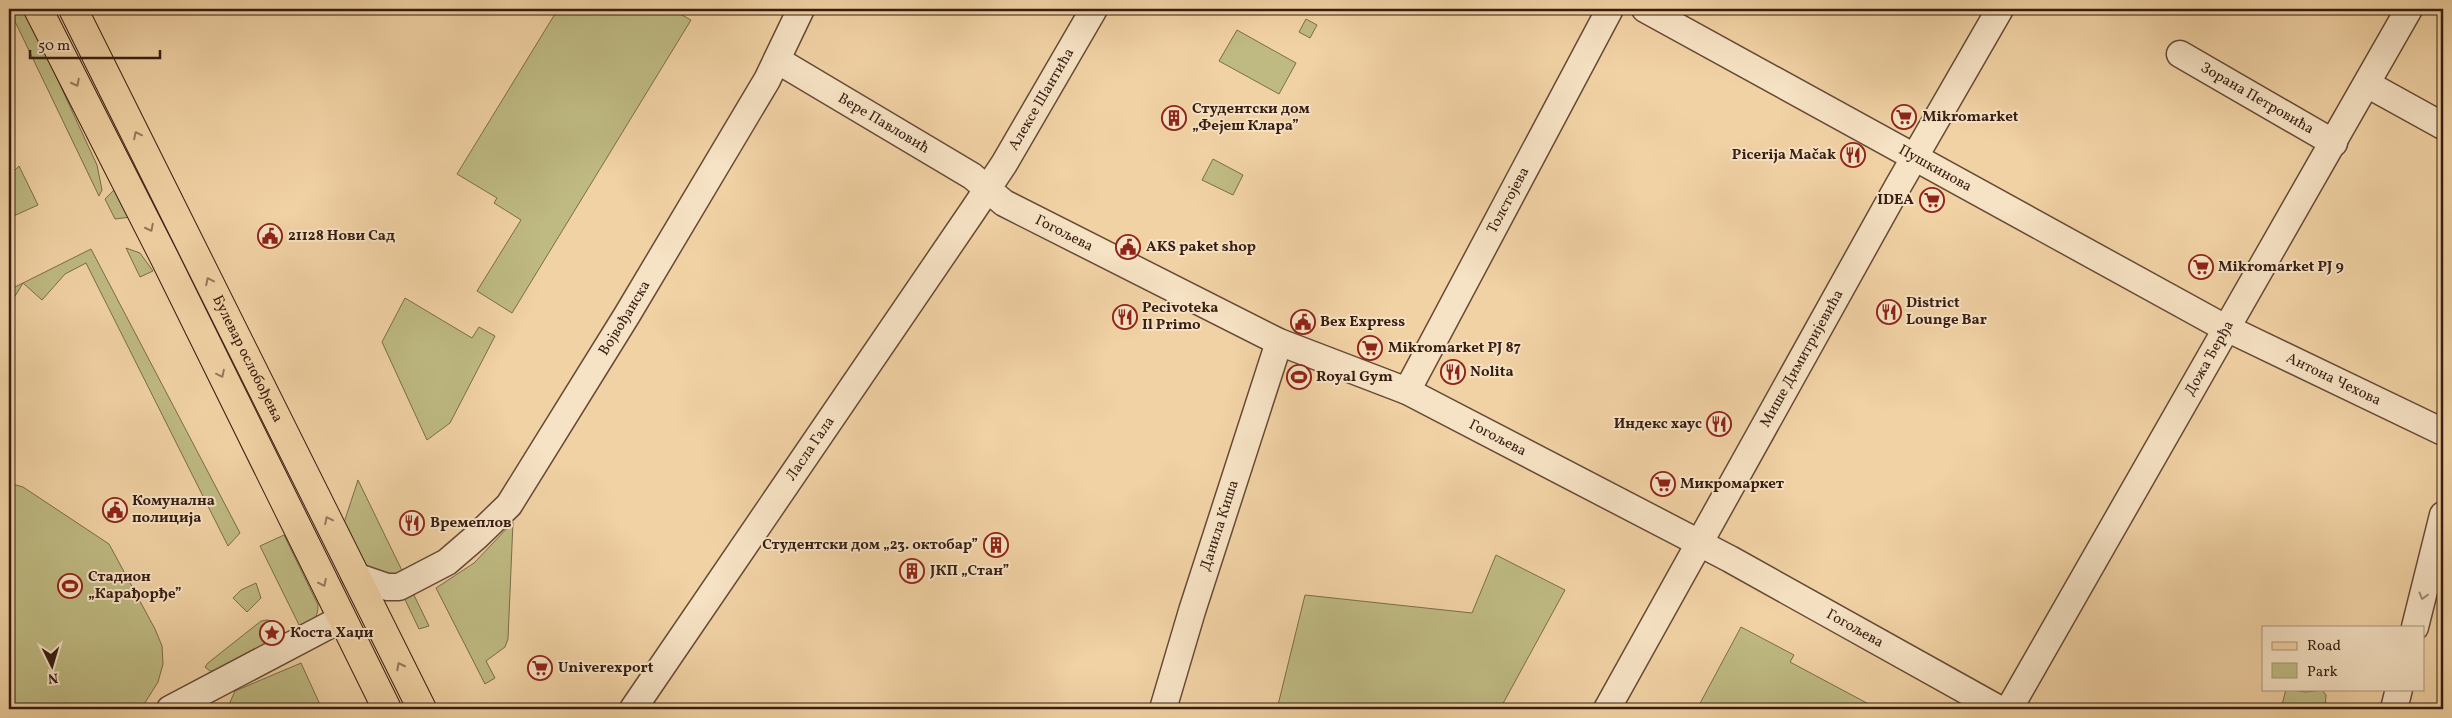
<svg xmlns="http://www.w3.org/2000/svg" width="2452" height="718" font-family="Vollkorn,serif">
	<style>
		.green { fill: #bfba82; stroke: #7b6c4a }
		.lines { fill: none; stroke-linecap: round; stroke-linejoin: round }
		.minor-casing { stroke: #664a36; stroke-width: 29 }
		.major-casing { stroke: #371d12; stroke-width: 30 }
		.minor { stroke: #f6e2c4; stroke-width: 26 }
		.major { stroke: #f1d2a4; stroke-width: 28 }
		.oneway { stroke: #94785b }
		.oneway2 { stroke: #a08974 }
		.labels { text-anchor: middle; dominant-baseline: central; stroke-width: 4; stroke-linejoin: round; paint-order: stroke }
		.street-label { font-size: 15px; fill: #371d12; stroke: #f6e2c4 }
		.poi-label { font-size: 15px; font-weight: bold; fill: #371d12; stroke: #f6e2c4; text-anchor: start }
	</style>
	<rect width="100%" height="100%" fill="#f1d2a4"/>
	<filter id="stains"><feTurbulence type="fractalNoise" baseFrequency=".004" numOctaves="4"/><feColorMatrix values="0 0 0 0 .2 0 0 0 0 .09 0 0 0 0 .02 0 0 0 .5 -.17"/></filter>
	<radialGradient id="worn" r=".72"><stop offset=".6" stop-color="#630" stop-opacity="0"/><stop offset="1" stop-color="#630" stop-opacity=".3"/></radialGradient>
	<path class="green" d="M9 9H25L97 165 102 190 99 196Z
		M558 9H671L691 20 512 313 477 291 521 220 494 203 497 198 457 174Z
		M1306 19 1317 25 1310 38 1299 32Z
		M1237 30 1296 63 1279 94 1219 61Z
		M1213 159 1243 175 1233 195 1202 180Z
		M19 166 38 205 9 218V176Z
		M115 189 131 217 115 219 105 199Z
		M126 248 140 253 153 271 140 277Z
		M91 249 240 533 228 546 86 263 65 274 42 300 23 283 9 306V290Z
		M405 298 472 338 479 327 495 336 450 423 427 440 382 342Z
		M358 480 429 626 419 629 399 587H387L338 541Z
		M9 483 23 487 109 544 155 629 162 646 163 664 158 682 141 709H9Z
		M513 522 508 639 505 647 486 661 495 678 485 684 436 588 474 563Z
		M284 535 318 605C318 617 313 625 302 631L260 546Z
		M1496 555 1565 590 1500 709H1277L1305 595 1472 613Z
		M256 583 261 598 247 612 233 598 241 590Z
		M267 620 273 621 282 639 217 671H210L205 667 208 663 261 621Z
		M1741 627 1794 655 1790 662 1878 709H1697Z
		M301 663 322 709H227L235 691Z
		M2286 689 2306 692 2322 690 2326 695 2325 709H2281Z"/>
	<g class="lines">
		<defs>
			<g id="minor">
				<path id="s1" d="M1645 9 2216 323 2443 432"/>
				<path id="s2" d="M2180 54 2334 143"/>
				<path id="s3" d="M777 60 972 176 1004 203 1279 342 1407 391 1730 559 1999 709"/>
				<path d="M2367 84 2443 126"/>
				<path id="s4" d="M1407 391 1610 9"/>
				<path id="s5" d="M355 576 387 587H399L447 562 476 537 509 505 627 315 767 80 801 9"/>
				<path d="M2415 627 2443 515"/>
				<path d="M170 709 341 619"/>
				<path id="s6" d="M633 709 974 209 1004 164 1094 9"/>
				<path id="s7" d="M1163 709 1192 611 1279 342"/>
				<path id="s8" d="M1607 709 1898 186 2000 9"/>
				<path id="s9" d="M2009 709 2409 9"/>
				<path d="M2394 709 2399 689"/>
			</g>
			<g id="major">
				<path d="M38 9 164 257 387 709"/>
				<path id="s10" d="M73 9 422 709"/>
			</g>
		</defs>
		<use href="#minor" class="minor-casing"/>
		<use href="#major" class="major-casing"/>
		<use href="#minor" class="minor"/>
		<use href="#major" class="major"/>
	</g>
	<defs><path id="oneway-chevron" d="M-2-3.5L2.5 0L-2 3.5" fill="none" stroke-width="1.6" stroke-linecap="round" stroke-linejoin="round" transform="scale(1.25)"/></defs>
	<g class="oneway">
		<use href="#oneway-chevron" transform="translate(76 83) rotate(63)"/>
		<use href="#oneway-chevron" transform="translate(137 135) rotate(-116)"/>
		<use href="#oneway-chevron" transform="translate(150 228) rotate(63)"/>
		<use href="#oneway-chevron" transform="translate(209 281) rotate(-116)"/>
		<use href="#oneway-chevron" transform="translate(221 374) rotate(64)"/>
		<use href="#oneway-chevron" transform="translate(328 520) rotate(-116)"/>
		<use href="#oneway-chevron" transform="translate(323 583) rotate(64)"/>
		<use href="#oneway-chevron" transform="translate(400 666) rotate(-117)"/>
	</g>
	<use class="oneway2" href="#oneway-chevron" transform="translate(2423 596) rotate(105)"/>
	<defs>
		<symbol id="supermarket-ring" viewBox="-11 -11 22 22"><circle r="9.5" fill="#f6e2c4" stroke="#8f2418" stroke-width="1.5"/><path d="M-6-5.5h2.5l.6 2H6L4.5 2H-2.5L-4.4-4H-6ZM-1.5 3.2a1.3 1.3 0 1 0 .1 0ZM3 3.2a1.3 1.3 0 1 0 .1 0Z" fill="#8f2418"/></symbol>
		<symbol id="building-ring" viewBox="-11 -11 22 22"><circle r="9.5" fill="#f6e2c4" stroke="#8f2418" stroke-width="1.5"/><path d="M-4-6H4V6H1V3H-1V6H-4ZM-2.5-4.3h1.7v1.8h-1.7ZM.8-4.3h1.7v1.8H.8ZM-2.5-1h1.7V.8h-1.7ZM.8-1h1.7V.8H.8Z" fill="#8f2418"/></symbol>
		<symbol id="restaurant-ring" viewBox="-11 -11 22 22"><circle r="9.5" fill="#f6e2c4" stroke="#8f2418" stroke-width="1.5"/><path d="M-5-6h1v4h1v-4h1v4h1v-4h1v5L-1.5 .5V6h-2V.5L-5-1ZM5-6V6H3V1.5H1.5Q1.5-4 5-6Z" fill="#8f2418"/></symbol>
		<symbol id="civic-ring" viewBox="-11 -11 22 22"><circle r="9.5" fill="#f6e2c4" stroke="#8f2418" stroke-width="1.5"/><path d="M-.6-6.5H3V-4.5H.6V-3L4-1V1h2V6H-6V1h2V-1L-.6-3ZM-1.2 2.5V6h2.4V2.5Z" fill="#8f2418"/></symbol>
		<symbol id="stadium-ring" viewBox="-11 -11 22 22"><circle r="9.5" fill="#f6e2c4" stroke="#8f2418" stroke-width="1.5"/><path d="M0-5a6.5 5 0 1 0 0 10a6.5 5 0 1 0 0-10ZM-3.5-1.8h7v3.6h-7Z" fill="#8f2418"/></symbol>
		<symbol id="sight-ring" viewBox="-11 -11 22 22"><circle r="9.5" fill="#f6e2c4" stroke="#8f2418" stroke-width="1.5"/><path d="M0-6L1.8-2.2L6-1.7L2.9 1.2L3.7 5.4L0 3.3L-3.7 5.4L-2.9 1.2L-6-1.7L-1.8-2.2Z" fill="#8f2418"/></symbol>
	</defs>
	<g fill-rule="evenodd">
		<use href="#supermarket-ring" x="1890" y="103" width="28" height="28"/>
		<use href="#building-ring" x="1160" y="104" width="28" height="28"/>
		<use href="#restaurant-ring" x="1839" y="141" width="28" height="28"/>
		<use href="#supermarket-ring" x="1918" y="186" width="28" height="28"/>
		<use href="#civic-ring" x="256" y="222" width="28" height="28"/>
		<use href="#civic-ring" x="1114" y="233" width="28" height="28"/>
		<use href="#supermarket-ring" x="2187" y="253" width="28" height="28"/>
		<use href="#restaurant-ring" x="1875" y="298" width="28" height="28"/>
		<use href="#restaurant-ring" x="1111" y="303" width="28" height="28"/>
		<use href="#civic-ring" x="1289" y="308" width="28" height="28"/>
		<use href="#supermarket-ring" x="1356" y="334" width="28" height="28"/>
		<use href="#restaurant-ring" x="1439" y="358" width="28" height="28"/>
		<use href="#stadium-ring" x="1285" y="363" width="28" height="28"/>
		<use href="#restaurant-ring" x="1705" y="410" width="28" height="28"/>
		<use href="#supermarket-ring" x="1649" y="470" width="28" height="28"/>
		<use href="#civic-ring" x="101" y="496" width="28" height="28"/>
		<use href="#restaurant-ring" x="398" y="509" width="28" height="28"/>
		<use href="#building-ring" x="982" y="531" width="28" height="28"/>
		<use href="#building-ring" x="898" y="557" width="28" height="28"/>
		<use href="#stadium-ring" x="56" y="572" width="28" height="28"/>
		<use href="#sight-ring" x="258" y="619" width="28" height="28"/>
		<use href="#supermarket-ring" x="526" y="654" width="28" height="28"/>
	</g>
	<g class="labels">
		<g class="street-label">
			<text stroke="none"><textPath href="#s2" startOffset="89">Зорана Петровића</textPath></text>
			<text stroke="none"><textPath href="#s6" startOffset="734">Алексе Шантића</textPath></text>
			<text stroke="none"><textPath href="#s3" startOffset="124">Вере Павловић</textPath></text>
			<text stroke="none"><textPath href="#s1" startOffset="331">Пушкинова</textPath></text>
			<text stroke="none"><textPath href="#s4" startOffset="216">Толстојева</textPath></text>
			<text stroke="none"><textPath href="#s3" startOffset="336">Гогољева</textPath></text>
			<text stroke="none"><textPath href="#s5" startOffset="404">Војвођанска</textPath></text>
			<text stroke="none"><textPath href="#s8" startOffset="401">Мише Димитријевића</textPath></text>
			<text stroke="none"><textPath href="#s9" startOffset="404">Дожа Ђерђа</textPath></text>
			<text stroke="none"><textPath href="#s10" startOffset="391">Булевар ослобођења</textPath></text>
			<text stroke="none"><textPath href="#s1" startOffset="782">Антона Чехова</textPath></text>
			<text stroke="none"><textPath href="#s3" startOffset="816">Гогољева</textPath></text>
			<text stroke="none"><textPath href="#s6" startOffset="315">Ласла Гала</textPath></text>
			<text stroke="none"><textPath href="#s7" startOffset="192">Данила Киша</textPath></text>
			<text stroke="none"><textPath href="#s3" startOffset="1221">Гогољева</textPath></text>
		</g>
		<g class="poi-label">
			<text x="1192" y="109">Студентски дом<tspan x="1192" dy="17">„Фејеш Клара”</tspan></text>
			<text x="1922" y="117">Mikromarket</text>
			<text x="1836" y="155" text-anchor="end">Picerija Mačak</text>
			<text x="1914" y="200" text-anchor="end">IDEA</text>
			<text x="288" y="236">21128 Нови Сад</text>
			<text x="1146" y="247">AKS paket shop</text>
			<text x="2218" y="267">Mikromarket PJ 9</text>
			<text x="1906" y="303">District<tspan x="1906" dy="17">Lounge Bar</tspan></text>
			<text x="1142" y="308">Pecivoteka<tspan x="1142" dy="17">Il Primo</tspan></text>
			<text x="1320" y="322">Bex Express</text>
			<text x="1388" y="348">Mikromarket PJ 87</text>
			<text x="1470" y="372">Nolita</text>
			<text x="1316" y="377">Royal Gym</text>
			<text x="1702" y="424" text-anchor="end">Индекс хаус</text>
			<text x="1680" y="484">Микромаркет</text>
			<text x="132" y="501">Комунална<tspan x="132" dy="17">полиција</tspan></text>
			<text x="430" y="523">Времеплов</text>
			<text x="978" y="545" text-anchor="end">Студентски дом „23. октобар”</text>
			<text x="930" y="571">ЈКП „Стан”</text>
			<text x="88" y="577">Стадион<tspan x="88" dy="17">„Карађорђе”</tspan></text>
			<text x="290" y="633">Коста Хаџи</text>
			<text x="558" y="668">Univerexport</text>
		</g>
	</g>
	<rect width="2452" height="718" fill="none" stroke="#f1d2a4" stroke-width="30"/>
	<rect x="10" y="10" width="2432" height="698" fill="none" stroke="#371d12" stroke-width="2.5"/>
	<rect x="15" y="15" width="2422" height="688" fill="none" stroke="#371d12"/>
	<rect x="2262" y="626" width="162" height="65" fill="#f6e2c4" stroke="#aa937d"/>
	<rect x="2272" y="642" width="25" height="8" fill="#f1d2a4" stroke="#aa937d"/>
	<text x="2307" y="650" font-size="15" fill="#371d12">Road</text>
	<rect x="2272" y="663" width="25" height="15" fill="#bfba82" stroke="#aa937d"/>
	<text x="2307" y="676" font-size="15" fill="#371d12">Park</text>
	<g transform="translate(52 666) rotate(175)" stroke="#f6e2c4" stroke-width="4" paint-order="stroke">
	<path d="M0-4L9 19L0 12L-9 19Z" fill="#371d12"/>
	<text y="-8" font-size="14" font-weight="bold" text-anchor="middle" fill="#371d12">N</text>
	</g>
	<path d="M30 50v8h130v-8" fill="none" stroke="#371d12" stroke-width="2.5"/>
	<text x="38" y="50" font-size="15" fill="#371d12" stroke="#f6e2c4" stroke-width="4" paint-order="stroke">50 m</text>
	<rect width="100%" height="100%" filter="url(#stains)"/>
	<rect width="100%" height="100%" fill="url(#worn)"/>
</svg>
